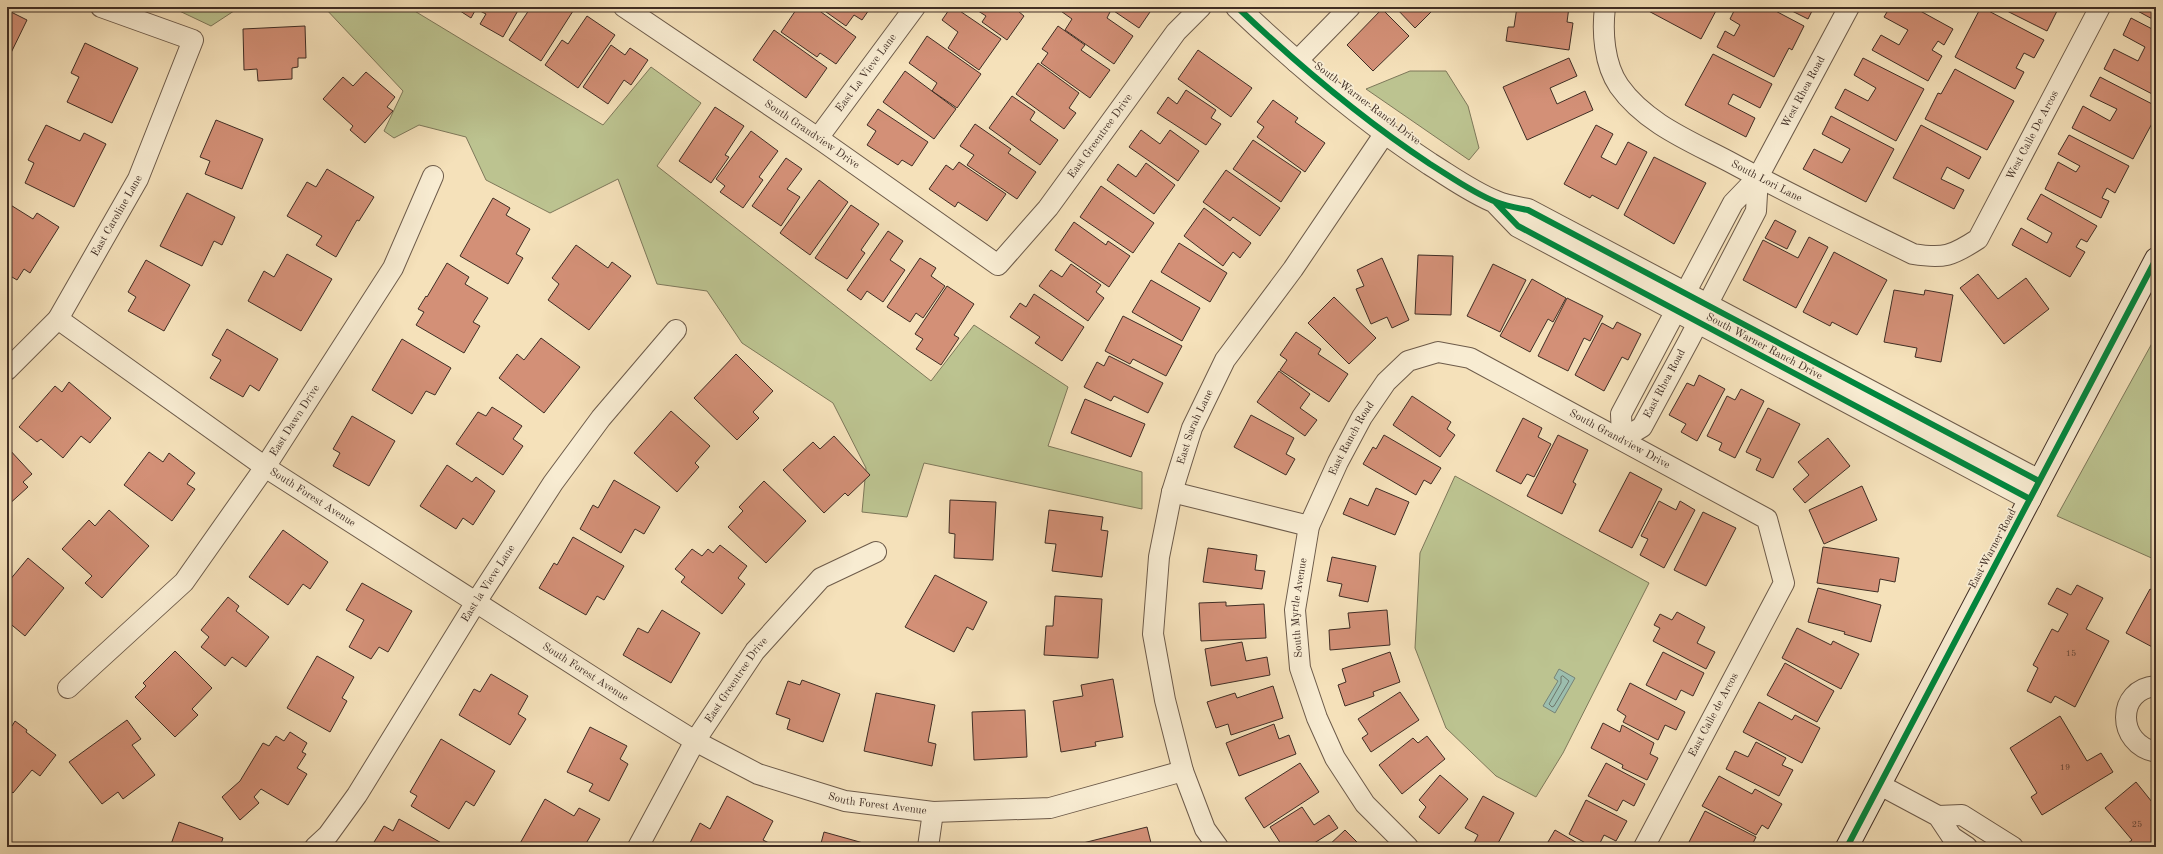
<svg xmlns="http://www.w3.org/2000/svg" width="2163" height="854" font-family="'Old Standard TT',serif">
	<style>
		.green { fill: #bcc390; stroke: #7e785a }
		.water { fill: #9cbeae; stroke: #778477 }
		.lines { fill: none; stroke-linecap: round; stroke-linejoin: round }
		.shore { stroke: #6e766a; stroke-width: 1 }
		.building { fill: #d39077; stroke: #402e25 }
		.minor-casing { stroke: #6d5b4a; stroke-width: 22 }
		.tertiary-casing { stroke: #6d5b4a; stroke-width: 24 }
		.secondary-casing { stroke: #402e25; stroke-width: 24 }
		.minor { stroke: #f8ecd2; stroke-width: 20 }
		.tertiary { stroke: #f8ecd2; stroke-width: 22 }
		.secondary { stroke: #f8ecd2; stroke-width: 22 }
		.cycleway-casing { stroke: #f8ecd2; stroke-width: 8 }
		.cycleway { stroke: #00873e; stroke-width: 6 }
		.labels { text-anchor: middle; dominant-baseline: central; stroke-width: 3.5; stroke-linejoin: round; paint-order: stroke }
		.number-label { font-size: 9px; fill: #65463a }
		.street-label { font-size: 11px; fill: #402e25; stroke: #f8ecd2 }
	</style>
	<rect width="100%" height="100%" fill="#f5e1ba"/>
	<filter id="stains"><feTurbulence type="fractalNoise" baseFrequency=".005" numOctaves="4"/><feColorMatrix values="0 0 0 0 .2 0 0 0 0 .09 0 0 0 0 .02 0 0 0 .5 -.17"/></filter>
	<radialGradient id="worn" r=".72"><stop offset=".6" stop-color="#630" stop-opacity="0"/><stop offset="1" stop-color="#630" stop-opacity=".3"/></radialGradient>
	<path class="green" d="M171 7H240L211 26Z
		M324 7H408L603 125 651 67 701 103 657 166 931 381 974 325 1068 387 1048 446 1142 472V509L924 463 907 517 862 512 866 468 833 403 742 343 707 291 657 284 618 179 550 213 486 180 466 137 419 125 394 138 384 131 403 91Z
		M1410 71H1446L1468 106 1479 148 1469 160 1366 89Z
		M2156 336V560L2057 516Z
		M1455 476 1649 583 1563 753 1536 797 1496 776 1446 728 1415 648 1420 553Z"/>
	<path class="water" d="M1559 669 1575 678 1555 713 1543 706 1558 681 1554 678Z"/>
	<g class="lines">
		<path class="shore" d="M1563 676 1569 681 1554 706 1552 707 1549 704 1561 683V677Z"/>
	</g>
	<path class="building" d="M454 7H477L471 18Z
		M483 7H520L503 37 480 24 486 14 480 11Z
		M531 7H567L573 11 541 61 509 40Z
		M798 7H814L856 37 836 64 820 53 817 57 781 32Z
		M819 7H871L862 20 854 15 846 26Z
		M951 7H954L1001 39 979 70 948 48 958 32 942 20Z
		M972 7H1021L1018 11 1024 16 1007 40 982 22 986 16Z
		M1060 7H1103L1110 12 1107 18 1133 36 1114 64 1065 30 1072 19 1058 9Z
		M1108 7H1142L1150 12 1139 28Z
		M1395 7H1436L1415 28Z
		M1517 7H1569L1567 22 1573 23 1569 50 1506 41 1508 27H1514Z
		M1641 7H1718L1701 39Z
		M1736 7H1768L1804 26 1792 50 1789 48 1774 77 1717 47 1725 31 1734 36 1740 25 1730 19Z
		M1784 7H1814L1808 19Z
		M1890 7H1913L1953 29 1944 45 1938 41 1932 50 1942 56 1928 81 1872 50 1881 35 1899 45 1908 30 1884 17Z
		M1981 7 2044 40 2034 58 2024 53 2016 68 2024 72 2015 89 1955 57Z
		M1999 7H2050L2057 11 2047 31Z
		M2135 7H2156V21L2134 9Z
		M1382 9 1409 36 1373 71 1347 45Z
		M7 10 27 20 7 61Z
		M587 16 615 35 578 88 545 65 562 40 568 44Z
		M2131 18 2156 31V96L2104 69 2114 49 2138 61 2145 47 2123 35Z
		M305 26 306 58H298V67L292 68V79L258 81 257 69 244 70 243 29Z
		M1058 26 1085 45 1081 50 1110 70 1090 98 1041 63 1048 53 1042 49Z
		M774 30 827 68 806 98 753 60Z
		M927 36 981 74 957 108 932 91 937 83 909 63Z
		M85 43 138 68 112 123 67 102 79 77 71 73Z
		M611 45 625 55 630 48 648 60 631 85 624 80 608 104 583 87Z
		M1198 50 1252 88 1231 117 1178 79Z
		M1713 54 1772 84 1760 108 1733 94 1728 104 1755 118 1746 137 1685 105Z
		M1569 58 1577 76 1550 88 1557 104 1585 91 1593 110 1527 140 1503 87Z
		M1863 58 1924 89 1896 141 1835 108 1845 89 1868 101 1876 88 1854 75Z
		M1038 63 1079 93 1069 108 1076 113 1064 129 1016 94Z
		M1955 69 2014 101 1987 150 1925 119 1938 93 1941 94Z
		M905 71 956 109 934 139 883 102Z
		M366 72 395 97 387 107 393 111 365 143 350 130 353 126 323 99 343 77 353 86Z
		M2100 77 2156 106V116L2133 159 2072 128 2083 106 2110 121 2117 109 2090 96Z
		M1186 90 1216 110 1211 118 1221 124 1206 145 1157 113 1168 97 1177 104Z
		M1012 96 1035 112 1030 120 1058 140 1040 165 989 128Z
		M1273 100 1298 118 1295 122 1325 143 1305 172 1257 137 1264 127 1257 122Z
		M715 107 744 126 725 155 729 157 711 183 679 161Z
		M878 109 928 142 912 166 902 160 898 165 867 145 876 131 867 125Z
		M1831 116 1894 149 1866 202 1803 169 1814 149 1842 163 1850 149 1822 134Z
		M216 120 263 139 242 189 205 174 210 161 200 157Z
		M975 124 1011 149 1008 153 1036 172 1017 199 967 165 974 155 960 146Z
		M46 125 80 141 84 133 106 144 74 207 25 183 34 163 28 160Z
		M1596 125 1613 134 1601 157 1616 165 1628 142 1647 152 1618 209 1592 195 1590 198 1564 184Z
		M1921 125 1981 157 1969 179 1947 167 1941 179 1964 190 1954 209 1893 178Z
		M1141 130 1160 144 1170 130 1199 151 1178 181 1129 147Z
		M751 131 778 151 759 177 763 180 743 208 720 192 725 186 716 179Z
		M2069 135 2129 166 2115 193 2107 188 2102 198 2109 201 2101 218 2045 189 2058 162 2076 172 2080 166 2058 154Z
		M1253 140 1301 172 1281 202 1233 169Z
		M1654 157 1706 183 1674 244 1624 215Z
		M786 158 802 169 787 189 800 197 781 226 752 206Z
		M959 162 1006 194 987 221 958 202 955 207 929 189 946 165 953 170Z
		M1146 163 1175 185 1154 214 1107 180 1118 164 1136 177Z
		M327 169 374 197 359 221 357 220 336 257 316 245 322 236 287 216 307 182 316 187Z
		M1226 170 1280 208 1260 236 1233 217 1230 221 1203 202Z
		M819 180 848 202 810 255 780 233Z
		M1101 186 1154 223 1133 253 1080 217Z
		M187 193 235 217 222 245 214 241 202 266 160 246Z
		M2041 194 2097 226 2087 242 2081 239 2076 247 2085 252 2070 277 2012 245 2021 228 2047 243 2052 233 2027 219Z
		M493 198 510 208 506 215 530 229 516 254 523 258 508 284 460 256Z
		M9 204 33 219 37 213 59 227 30 273 24 269 17 280 7 274V207Z
		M851 205 879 224 861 250 865 253 847 279 815 258Z
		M1204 208 1251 243 1240 258 1233 252 1223 266 1184 236Z
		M1775 220 1796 231 1787 249 1765 238Z
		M1074 222 1106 245 1108 241 1130 256 1109 287 1055 250Z
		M888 231 903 241 890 260 905 270 883 302 867 291 861 300 847 290Z
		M1809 237 1828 247 1796 308 1743 280 1763 240 1798 258Z
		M1179 243 1227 273 1210 302 1161 272Z
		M576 245 608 268 612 262 631 276 589 330 548 300 559 284 552 278Z
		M1834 252 1887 280 1857 335 1832 322 1830 326 1803 312Z
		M287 254 332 279 301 331 248 301 264 271 274 277Z
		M1418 255 1453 256 1451 315 1415 314Z
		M920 258 936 268 931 276 945 286 923 318 916 313 910 322 887 307Z
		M1382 258 1409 320 1392 328 1387 317 1371 324 1356 289 1364 286 1357 270Z
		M146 260 190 285 164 331 128 311 136 297 128 292Z
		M447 263 469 277 465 284 488 298 473 322 480 326 464 353 416 325 424 312 418 309 426 296 427 297Z
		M1071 264 1101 285 1096 292 1104 298 1088 321 1039 286 1051 270 1062 277Z
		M1493 264 1526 280 1500 332 1467 316Z
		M1978 274 1998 299 2026 278 2049 309 2004 344 1960 288Z
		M1532 279 1566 298 1553 322 1548 319 1530 352 1500 336Z
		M1151 280 1200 308 1182 341 1132 312Z
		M947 286 974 304 954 335 959 338 941 365 916 349 923 339 915 334Z
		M1894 290 1924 295 1925 290 1953 295 1941 362 1915 357 1917 348 1884 342Z
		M1034 294 1084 327 1062 361 1035 343 1040 337 1010 317 1020 303 1026 307Z
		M1334 297 1376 338 1349 364 1308 323Z
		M1567 298 1603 316 1590 341 1584 338 1568 371 1538 356Z
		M1123 316 1182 346 1166 376 1133 359 1130 364 1105 351Z
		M1617 322 1641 334 1628 360 1622 357 1604 391 1575 375 1602 323 1613 329Z
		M227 329 278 359 259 391 250 385 243 397 210 378 221 360 212 355Z
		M1296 332 1321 349 1318 354 1348 374 1329 402 1280 370 1287 360 1280 355Z
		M541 338 580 367 544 413 499 378 517 354 524 360Z
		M402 339 451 368 435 395 426 391 412 414 372 390Z
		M736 354 773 391 753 412 759 418 737 440 694 398Z
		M1109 356 1163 383 1148 413 1114 396 1111 401 1084 387 1097 362 1104 366Z
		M1279 371 1310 394 1300 408 1317 420 1305 436 1257 402Z
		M1699 375 1725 389 1697 441 1681 432 1686 424 1669 415 1687 383 1694 386Z
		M69 382 111 418 90 443 81 436 63 458 41 439 37 442 19 427 55 386 62 392Z
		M1741 389 1764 401 1735 458 1719 450 1722 443 1707 436 1727 396 1735 400Z
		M1412 396 1451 422 1447 429 1455 435 1440 457 1393 425Z
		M1085 399 1145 424 1131 457 1071 433Z
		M492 407 522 426 513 439 523 446 503 475 456 444 478 412 486 416Z
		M1768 408 1800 424 1773 478 1756 470 1761 459 1746 452Z
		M671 411 710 446 695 463 699 467 677 492 634 453Z
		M1251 415 1294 438 1286 454 1295 459 1286 475 1234 447Z
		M352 416 395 441 369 486 333 466 340 453 333 449Z
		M1523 418 1542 428 1538 437 1551 444 1534 477 1527 474 1521 484 1496 471Z
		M1384 435 1441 468 1431 484 1424 480 1416 495 1363 464 1373 447 1376 449Z
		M1558 435 1588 450 1573 482 1576 484 1562 514 1527 496Z
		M834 436 870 475 848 496 845 493 824 513 783 470 813 442 820 449Z
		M1828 438 1850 466 1805 503 1793 489 1809 475 1798 462Z
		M8 448 32 474 23 482 28 487 7 506Z
		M149 452 163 462 169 453 195 473 187 484 195 489 172 521 124 485Z
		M447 465 472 482 476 477 495 491 473 525 463 518 456 529 420 506Z
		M1630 472 1662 489 1632 548 1599 531Z
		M614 480 660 507 644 534 635 529 621 553 580 529 593 505 598 508Z
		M764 481 806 521 766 563 728 527 743 511 739 507Z
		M1862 486 1877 520 1824 544 1809 510Z
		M1376 488 1409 502 1395 535 1343 514 1350 498 1368 506Z
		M950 500 996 502 993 560 954 558 955 534 949 533Z
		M1659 501 1676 510 1680 501 1695 510 1664 568 1640 555 1648 539 1641 536Z
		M109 510 149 546 102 598 85 583 92 576 62 549 89 520 95 526Z
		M1049 510 1103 517 1101 530 1108 531 1102 577 1052 571 1056 544 1045 543Z
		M1703 512 1736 528 1706 586 1674 570Z
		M283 530 328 562 310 589 303 584 288 605 249 577Z
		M573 537 624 566 604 600 597 596 586 615 539 588 554 563 557 565Z
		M720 545 747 566 738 578 745 584 722 614 681 582 685 577 675 569 692 549 702 556 708 549 713 553Z
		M1823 547 1899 558 1895 582 1880 579 1878 592 1817 583Z
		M1208 548 1257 555 1255 570 1265 571 1262 589 1203 582Z
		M1332 557 1376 566 1368 602 1339 596 1342 584 1327 581Z
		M28 558 64 588 25 636 7 621V580L9 581Z
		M935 575 987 602 973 630 967 627 954 652 905 627Z
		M362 583 412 611 388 652 379 647 371 659 349 647 364 620 346 610Z
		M2077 585 2103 598 2086 629 2109 641 2075 707 2055 696 2051 703 2027 691 2038 668 2033 665 2052 629 2058 632 2068 614 2048 604 2057 588 2071 595Z
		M1818 588 1881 605 1871 642 1844 634 1845 632 1808 622Z
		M2150 589 2156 592V649L2126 633Z
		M1055 596 1102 599 1098 658 1044 655 1046 626H1053Z
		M228 597 239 606 236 611 269 637 246 667 232 657 225 666 201 647 209 637 201 630Z
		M1226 602V606L1264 604 1266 638 1201 641 1199 603Z
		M662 610 700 633 671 683 623 655 638 628 648 633Z
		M1387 610 1390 645 1330 650 1329 630 1350 628 1348 613Z
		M1677 612 1705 627 1697 643 1715 652 1706 669 1653 641 1660 628 1654 625 1660 614 1672 620Z
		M1797 628 1831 645 1833 641 1859 654 1841 689 1782 658Z
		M1242 642 1246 661 1267 657 1270 675 1211 686 1205 649Z
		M175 651 212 688 192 709 198 715 175 737 135 697 146 686 143 683Z
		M1390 652 1400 682 1373 692 1374 696 1345 706 1338 685 1346 682 1342 669Z
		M1663 652 1704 673 1693 696 1681 690 1676 700 1646 685Z
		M317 656 354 677 342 698 347 701 330 732 287 708Z
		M1785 663 1834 691 1817 722 1767 695Z
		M491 674 528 696 518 714 526 719 510 745 459 715 474 689 480 692Z
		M1113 679 1123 737 1095 742 1096 746 1061 752 1053 701 1083 696 1081 685Z
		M802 680 840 694 823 742 787 729 790 719 776 714 788 681 800 685Z
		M1630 683 1685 712 1676 730 1665 725 1658 740 1623 722 1626 716 1617 710Z
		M1273 686 1283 718 1231 735 1228 724 1216 728 1207 702 1235 693 1237 698Z
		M1400 692 1419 720 1371 752 1362 738 1368 734 1358 719Z
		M876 693 935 705 928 742 936 744 932 766 864 751Z
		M1759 702 1792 720 1795 715 1820 728 1802 763 1743 732Z
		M1025 710 1027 757 974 760 972 712Z
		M2060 716 2087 761 2101 753 2113 772 2042 815 2031 797 2037 793 2010 748Z
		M127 720 141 739 132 745 155 775 123 799 118 792 102 804 69 762Z
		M15 721 27 730 26 732 56 755 40 776 32 770 13 793 7 788V722L12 726Z
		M1603 723 1620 732 1622 725 1654 743 1650 754 1658 758 1647 780 1622 768 1623 765 1591 748Z
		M1274 724 1279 739 1289 735 1296 754 1239 776 1226 743Z
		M590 727 627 746 620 759 628 764 609 801 589 791 593 784 567 772Z
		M290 732 307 743 302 752 306 754 297 768 307 774 288 805 261 789 254 797 259 803 240 820 222 797 240 781 263 743 269 746 276 736 284 741Z
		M1427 736 1445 759 1402 794 1379 765 1413 738 1418 743Z
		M441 739 495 771 474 806 466 801 449 829 411 806 417 796 410 792Z
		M1756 742 1786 758 1782 765 1793 770 1779 796 1726 769 1735 751 1748 757Z
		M1300 763 1319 792 1264 828 1245 798Z
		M1606 763 1645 784 1634 806 1623 800 1617 811 1588 796Z
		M1440 775 1468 799 1439 834 1419 817 1426 807 1419 800Z
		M1719 776 1752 794 1755 789 1782 804 1768 829 1762 825 1756 835 1702 806Z
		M2136 782 2156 807V847H2123L2132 840 2105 808Z
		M727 796 773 821 763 840 769 843 767 847H688L700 823 710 829Z
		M1483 796 1514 813 1496 847H1472L1478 835 1465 828Z
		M545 799 574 816 579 808 600 819 584 847 577 845 575 847H518Z
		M1586 800 1627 821 1616 841 1604 835 1598 847H1593L1569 834Z
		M1302 807 1314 825 1329 815 1338 828 1308 847H1283L1270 827Z
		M1705 811 1756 837 1751 847H1693L1688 844Z
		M399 819 445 845 444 847H371L384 826 393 831Z
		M179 822 223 838 220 847H170Z
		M1147 827 1152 847H1080L1079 844Z
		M1345 830 1362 847H1327Z
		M1555 830 1584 847H1545Z
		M824 832 874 846V847H820Z"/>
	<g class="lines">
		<defs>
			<g id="minor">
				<path id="s1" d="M624 7 818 138 998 265 1048 208 1176 32 1201 7"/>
				<path id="s2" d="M1605 7C1602 32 1604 64 1619 86 1645 123 1690 141 1728 161 1789 194 1851 224 1913 254 1944 259 1952 256 1978 239L2100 7"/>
				<path d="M1296 62 1350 7"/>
				<path id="s3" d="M818 138 915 7"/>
				<path id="s4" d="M1758 177 1756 211 1689 340 1642 427 1622 439 1621 414 1733 203 1758 177 1849 7"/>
				<path id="s5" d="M58 319 265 467 627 699 695 741 758 774 845 801 933 812 1050 808 1183 771"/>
				<path id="s6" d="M7 370 58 319 138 179 193 40 101 7"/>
				<path d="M1172 492 1309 526"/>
				<path d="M2156 686C2116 689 2116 744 2156 752"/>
				<path id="s7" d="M68 688 184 582 265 467 393 268 433 176"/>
				<path d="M1880 785 1938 816 1952 837 1967 847"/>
				<path d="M1938 816 1962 815 2013 847"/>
				<path id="s8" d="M315 847 328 835 357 795 476 602 553 483 601 418 676 330"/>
				<path id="s9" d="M638 847 695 741 755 651 821 578 876 552"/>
				<path d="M928 847 933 812"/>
				<path id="s10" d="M1218 847 1205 829 1183 771 1165 700 1153 634 1159 557 1172 492 1192 428 1225 360 1293 269 1385 133"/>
				<path id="s11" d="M1408 847 1365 804 1335 758 1317 718 1300 668 1295 610 1309 526 1338 462 1362 417 1386 382 1408 361 1438 352 1470 358 1767 519 1784 583 1644 847"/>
			</g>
			<path id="tertiary" d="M1237 7C1297 64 1360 118 1430 164 1451 177 1473 193 1496 202 1505 206 1518 208 1528 210L2039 481
				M1496 203 1518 226 2030 499"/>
			<path id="secondary" d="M1847 847 2156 259"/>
		</defs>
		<use href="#minor" class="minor-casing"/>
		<use href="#tertiary" class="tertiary-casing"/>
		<use href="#secondary" class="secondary-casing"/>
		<use href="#minor" class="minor"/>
		<use href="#tertiary" class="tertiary"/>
		<use href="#secondary" class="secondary"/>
		<defs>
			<path id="cycleway" d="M1237 7C1297 64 1360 118 1430 164 1451 177 1473 193 1496 202 1505 206 1518 208 1528 210L2039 481
				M1496 203 1518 226 2030 499
				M1847 847 2156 259"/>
		</defs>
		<use href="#cycleway" class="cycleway-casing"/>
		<use href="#cycleway" class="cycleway"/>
	</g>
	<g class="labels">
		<g class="number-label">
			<text x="2071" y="653">15</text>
			<text x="2065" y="767">19</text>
			<text x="2137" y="824">25</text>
		</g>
		<g class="street-label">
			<text stroke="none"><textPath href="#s3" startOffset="81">East La Vieve Lane</textPath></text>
			<text stroke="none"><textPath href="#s4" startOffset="698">West Rhea Road</textPath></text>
			<text transform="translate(1367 104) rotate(37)">South Warner Ranch Drive</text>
			<text stroke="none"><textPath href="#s1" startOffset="227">South Grandview Drive</textPath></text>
			<text stroke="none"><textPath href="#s2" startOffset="609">West Calle De Arcos</textPath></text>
			<text stroke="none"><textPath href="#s1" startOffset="619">East Greentree Drive</textPath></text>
			<text stroke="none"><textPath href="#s2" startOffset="259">South Lori Lane</textPath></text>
			<text stroke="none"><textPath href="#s6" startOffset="191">East Caroline Lane</textPath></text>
			<text transform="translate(1764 347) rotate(28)">South Warner Ranch Drive</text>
			<text transform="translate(1665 384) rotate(-62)">East Rhea Road</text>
			<text stroke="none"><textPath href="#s7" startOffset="353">East Dawn Drive</textPath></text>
			<text stroke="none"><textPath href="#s10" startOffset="437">East Sarah Lane</textPath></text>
			<text stroke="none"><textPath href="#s11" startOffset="453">East Ranch Road</textPath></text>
			<text stroke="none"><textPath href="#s11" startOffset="784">South Grandview Drive</textPath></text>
			<text stroke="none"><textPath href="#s5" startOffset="311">South Forest Avenue</textPath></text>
			<text transform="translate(1993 549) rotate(-62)">East Warner Road</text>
			<text stroke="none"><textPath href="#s8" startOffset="316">East la Vieve Lane</textPath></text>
			<text stroke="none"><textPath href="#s11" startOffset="273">South Myrtle Avenue</textPath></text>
			<text stroke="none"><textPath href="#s5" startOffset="635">South Forest Avenue</textPath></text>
			<text stroke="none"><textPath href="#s9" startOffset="194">East Greentree Drive</textPath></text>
			<text transform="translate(1714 715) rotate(-62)">East Calle de Arcos</text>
			<text stroke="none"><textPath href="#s5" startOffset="959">South Forest Avenue</textPath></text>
		</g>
	</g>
	<rect width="2163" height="854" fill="none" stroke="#f5e1ba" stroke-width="24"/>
	<rect x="8" y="8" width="2147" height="838" fill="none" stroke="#402e25" stroke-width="2"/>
	<rect x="12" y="12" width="2139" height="830" fill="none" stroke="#402e25"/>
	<rect width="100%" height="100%" filter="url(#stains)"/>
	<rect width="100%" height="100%" fill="url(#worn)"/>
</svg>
